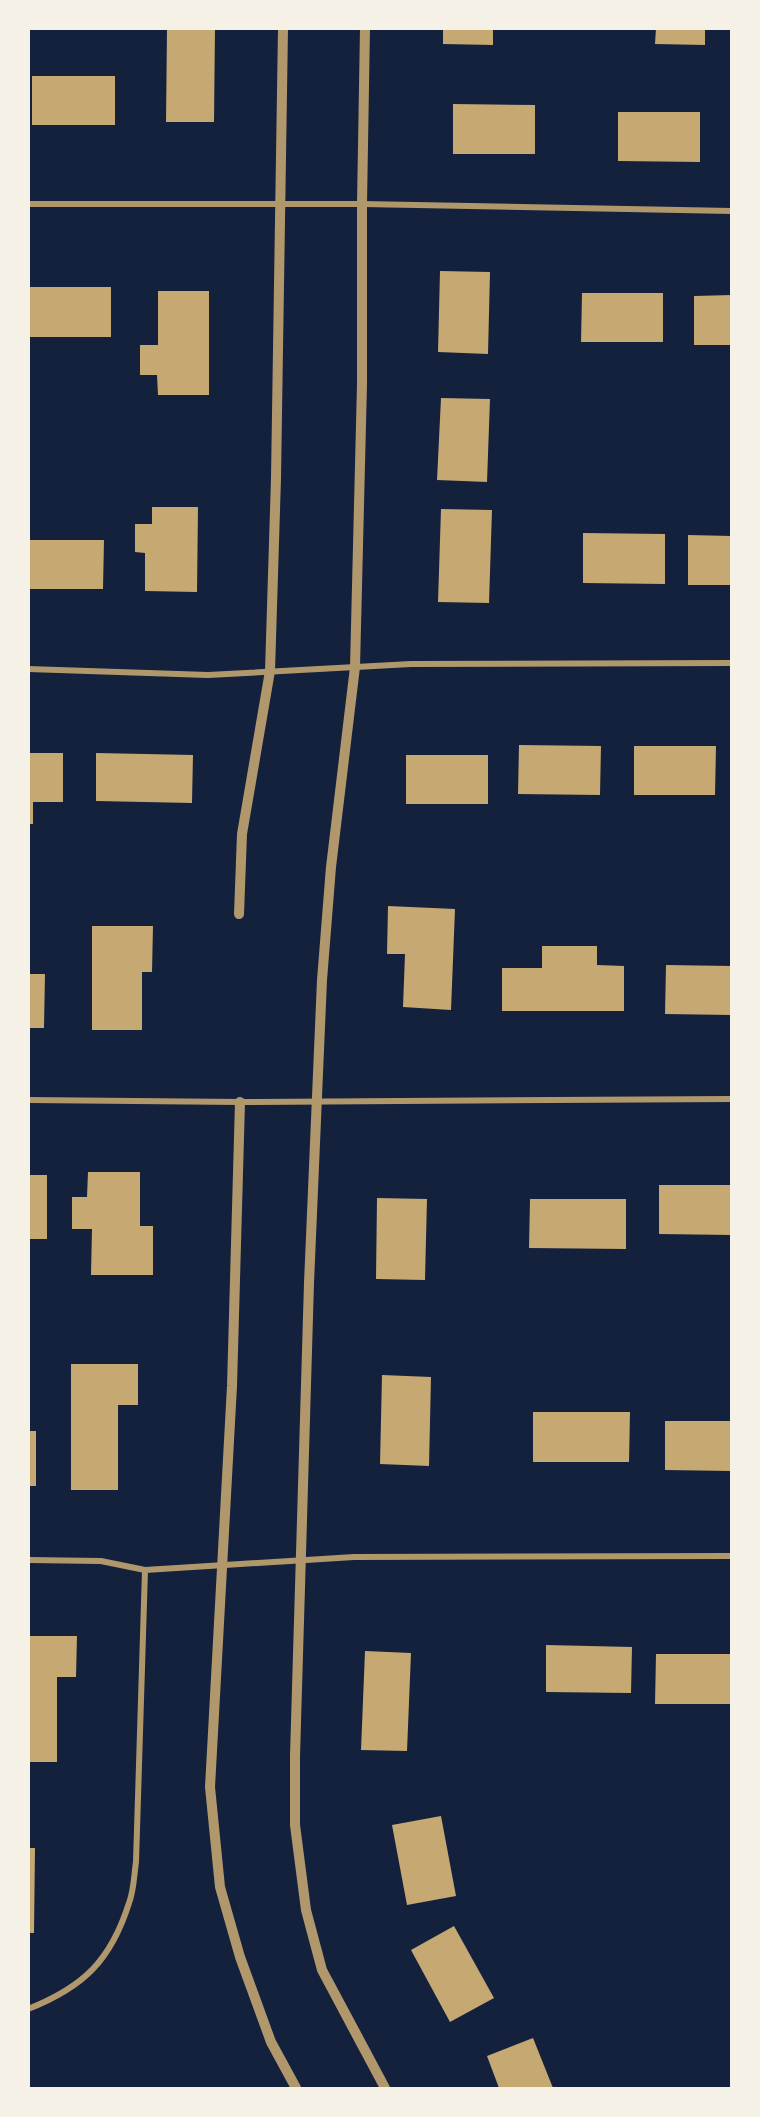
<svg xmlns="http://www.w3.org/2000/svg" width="760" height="2117" font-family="Arial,sans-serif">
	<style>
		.building { fill: #c6a872 }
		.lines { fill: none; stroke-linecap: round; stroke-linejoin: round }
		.minor { stroke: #b1986c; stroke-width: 6 }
		.tertiary { stroke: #b1986c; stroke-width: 10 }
	</style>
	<rect width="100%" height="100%" fill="#14213d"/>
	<path class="building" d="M167 28H215L214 122H166Z
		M443 28H493V45L443 44Z
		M656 28H705V45L655 44Z
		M32 76H115V125H32Z
		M453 104 535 105V154H453Z
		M618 112H700V162L618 161Z
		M440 271 490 272 488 354 438 352Z
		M28 287H111V337H28Z
		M158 291H209V395H158L157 375H140V345H158Z
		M582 293H663V342H581Z
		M732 295V345H694V296Z
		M441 398 490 399 487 482 437 480Z
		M152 507H198L197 592 145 591V553L135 552V524H152Z
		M441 509 492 510 489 603 438 602Z
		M583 533 665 534V584L583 583Z
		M688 535 732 536V585H688Z
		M28 540H104L103 589H28Z
		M519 745 601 746 600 795 518 794Z
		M634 746H716L715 795H634Z
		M28 753H63V802H33V824H28Z
		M96 753 193 755 192 803 96 801Z
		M406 755H488V804H406Z
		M388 906 455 909 451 1010 403 1007 405 954H387Z
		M92 926H153L152 972H142V1030H92Z
		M542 946H597V965L624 966V1011H502V968H542Z
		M666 965 732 966V1015L665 1014Z
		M28 974H45L44 1028H28Z
		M88 1172H140V1226H153V1275H91L92 1229H72V1197H87Z
		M28 1175H47V1239H28Z
		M659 1185H732V1235L659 1234Z
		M377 1198 427 1199 425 1280 376 1279Z
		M530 1199H626V1249L529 1248Z
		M71 1364H138V1405H118V1490H71Z
		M382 1375 431 1377 429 1466 380 1464Z
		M533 1412H630L629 1462H533Z
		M665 1421H732V1471L665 1470Z
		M28 1431H36V1486H28Z
		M28 1636H77L76 1677H57V1762H28Z
		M546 1645 632 1647 631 1693 546 1692Z
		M365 1651 411 1653 407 1751 361 1750Z
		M656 1654H732V1704H655Z
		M441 1816 456 1896 407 1905 392 1825Z
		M28 1848H35L34 1933H28Z
		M454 1926 494 1998 450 2022 411 1950Z
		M533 2038 553 2088H499L487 2056Z"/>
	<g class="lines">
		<path class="minor" d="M28 204H362L732 211
			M28 669 208 675 411 664 732 663
			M28 1100 240 1102 732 1099
			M28 1560 101 1561 145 1570 354 1557 732 1556
			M28 2009C84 1987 111 1960 129 1903 134 1890 134 1875 136 1862L145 1570"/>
		<path class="tertiary" d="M365 28 362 204V384L355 667 331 867 322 980 309 1283 295 1756V1825L306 1910 322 1970 385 2088
			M239 914 242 834 270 671 276 478 283 28
			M240 1102 232 1386 210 1787 220 1887 240 1957 271 2042 296 2088"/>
	</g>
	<rect width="760" height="2117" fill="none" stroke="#f6f1e7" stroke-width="60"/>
</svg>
